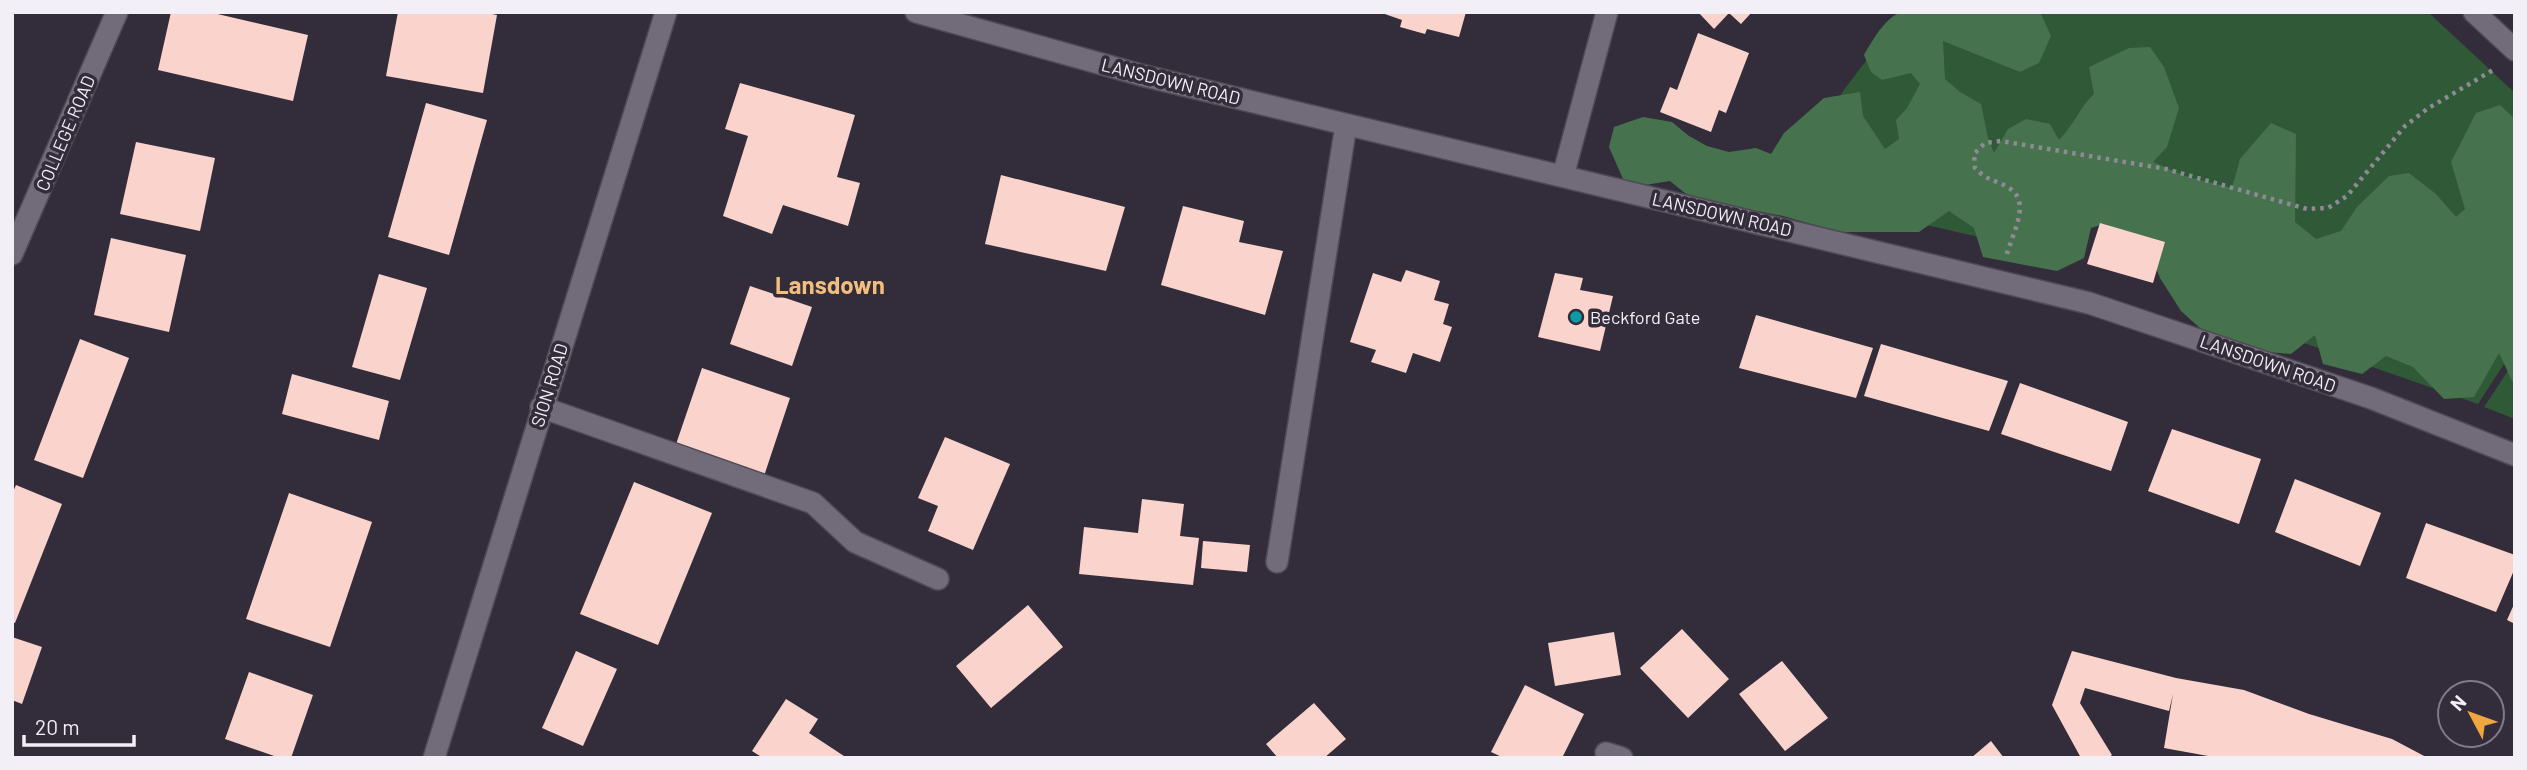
<svg xmlns="http://www.w3.org/2000/svg" width="2527" height="770" font-family="Barlow,sans-serif">
	<style>
		.green { fill: #305937 }
		.forest { fill: #46734d }
		.building { fill: #fbd3cd }
		.lines { fill: none; stroke-linecap: round; stroke-linejoin: round }
		.minor-casing { stroke: #4f4955; stroke-width: 24 }
		.path { stroke: #8f8b96; stroke-width: 4.5; stroke-dasharray: 3.5 5; stroke-linecap: butt }
		.minor { stroke: #726b7a; stroke-width: 21 }
		.culture-dot { fill: #0f9aa8; stroke: #332d3b; stroke-width: 2.5 }
		.labels { text-anchor: middle; dominant-baseline: central; stroke-width: 7; stroke-linejoin: round; paint-order: stroke }
		.street-label { font-size: 18px; fill: #f2eff7; stroke: #332d3b }
		.poi-label { font-size: 18px; fill: #f2eff7; stroke: #332d3b; text-anchor: start }
		.district-label { font-size: 24px; font-weight: bold; fill: #f2be7f; stroke: #332d3b }
	</style>
	<rect width="100%" height="100%" fill="#332d3b"/>
	<path class="green" d="M1905 12H2428L2515 93V347L2478 404 2181 300V250L2056 200 2027 248 1782 192C1813 126 1859 69 1905 12Z
		M2515 360V419L2484 407Z"/>
	<path class="forest" d="M1902 12H2040L2051 36 2039 63 2020 72 1943 41 1945 79 1960 92 1981 104 1988 138 1994 153 2008 129 2026 119 2050 124 2059 140C2074 125 2079 108 2094 94L2089 67 2129 48 2150 47 2164 67 2179 108 2167 147 2153 162 2185 176 2232 188 2240 159 2271 123 2296 134 2295 222 2316 239 2341 231 2357 207 2389 176 2409 173 2436 194 2456 217 2465 209 2451 162 2476 113 2500 105 2515 119V387L2499 353 2474 397 2444 399 2413 367 2386 356 2362 374 2323 364 2315 335 2291 354 2246 350 2202 330 2181 311 2160 278 2153 260 2135 240 2104 224 2091 228 2084 258 2057 271 1983 257 1974 228 1949 211 1919 232H1840L1783 216 1691 198 1670 181 1645 185 1623 179 1609 147 1614 127 1643 117 1672 122 1689 136 1707 146 1729 152 1756 148 1771 154 1784 133 1824 98 1860 92 1863 116 1885 149 1899 139 1896 120 1907 108 1920 84 1911 73 1882 80 1871 72 1864 55C1872 41 1886 16 1902 12Z"/>
	<path class="building" d="M171 12H209L308 35 293 101 158 70Z
		M398 12H482L497 15 483 93 386 76Z
		M1379 12H1466L1459 37 1427 29 1425 34 1400 27 1402 20Z
		M1698 12H1752L1741 24 1729 13 1714 29Z
		M1698 33 1749 53 1726 113 1719 110 1711 132 1660 112 1670 87 1677 90Z
		M740 83 855 115 837 177 860 183 848 226 783 205 772 234 723 216 748 136 725 129Z
		M426 103 487 120 449 255 388 237Z
		M136 142 215 158 200 231 120 214Z
		M1001 175 1125 207 1106 271 985 244Z
		M1183 206 1244 221 1239 242 1283 251 1265 315 1161 285Z
		M2100 223 2165 242 2153 283 2087 264Z
		M111 238 186 255 169 332 94 315Z
		M1406 270 1440 281 1434 300 1449 304 1443 324 1452 327 1440 362 1413 353 1406 373 1371 362 1376 350 1350 342 1373 273 1401 282Z
		M1555 273 1583 278 1580 290 1613 296 1600 351 1538 337Z
		M379 274 427 288 400 380 352 367Z
		M750 286 812 307 792 366 730 344Z
		M1756 315 1873 348 1856 398 1739 368Z
		M80 339 129 358 83 478 34 460Z
		M1881 344 2008 381 1989 431 1864 396Z
		M702 368 790 398 762 482 673 453Z
		M292 374 389 401 379 440 282 414Z
		M2020 383 2128 422 2111 471 2001 434Z
		M2172 429 2261 459 2239 524 2148 491Z
		M945 437 1010 464 973 550 928 531 938 506 918 498Z
		M2295 479 2381 513 2360 566 2275 532Z
		M634 482 712 513 658 645 580 614Z
		M16 485 62 504 15 623 12 622V494Z
		M289 493 372 522 330 647 246 619Z
		M1142 499 1184 504 1180 536 1199 538 1193 585 1079 574 1084 527 1138 533Z
		M2426 523 2515 555V568L2496 612 2406 578Z
		M1203 541 1250 545 1247 572 1201 568Z
		M2515 602V624L2507 620Z
		M1028 605 1063 647 991 708 956 666Z
		M1682 629 1729 679 1688 718 1640 668Z
		M1614 632 1621 675 1555 686 1548 643Z
		M12 637 42 647 22 704 12 700Z
		M576 651 617 669 583 746 542 728Z
		M2072 651 2176 678 2244 690 2309 714 2392 739 2428 758H2219L2164 748 2173 694 2169 711 2085 688 2080 703 2112 755 2108 758H2081L2052 705Z
		M1782 661 1828 718 1785 751 1739 694Z
		M249 672 313 695 291 758H280L225 739Z
		M1525 685 1584 714 1562 758H1504L1491 752Z
		M786 699 818 719 809 733 847 758H763L752 751Z
		M1314 703 1346 739 1324 758H1278L1266 744Z
		M1991 741 2004 758H1971Z"/>
	<g class="lines">
		<defs>
			<path id="minor" d="M916 12 1141 75 2089 303 2371 398 2515 455
				M2474 12 2515 50
				M1563 176 1607 12
				M12 254 117 12
				M541 407 813 503 855 542 938 579
				M1277 562 1346 125
				M1606 753 1622 758
				M434 758 666 12"/>
		</defs>
		<use href="#minor" class="minor-casing"/>
		<path class="path" d="M2007 254C2012 234 2032 202 2009 188 1995 179 1988 182 1975 168L1974 154 1985 143 2001 141 2166 169 2307 209 2328 208 2347 196 2405 126 2427 109 2493 70"/>
		<use href="#minor" class="minor"/>
	</g>
	<circle class="culture-dot" cx="1576" cy="317" r="7"/>
	<g class="labels">
		<g class="street-label">
			<text transform="translate(1171 81) rotate(14)">LANSDOWN ROAD</text>
			<text transform="translate(65 133) rotate(-67)">COLLEGE ROAD</text>
			<text transform="translate(1722 214) rotate(13)">LANSDOWN ROAD</text>
			<text transform="translate(2268 363) rotate(19)">LANSDOWN ROAD</text>
			<text transform="translate(549 385) rotate(-73)">SION ROAD</text>
		</g>
		<g class="poi-label">
			<text x="1590" y="317">Beckford Gate</text>
		</g>
		<g class="district-label">
			<text x="830" y="284">Lansdown</text>
		</g>
	</g>
	<rect width="2527" height="770" fill="none" stroke="#f2eff7" stroke-width="28"/>
	<g transform="translate(2471 714) rotate(311)"><circle r="33" fill="#332d3b" stroke="#7f7b86" stroke-width="2"/>
	<path d="M0-5L12 26L0 18L-12 26Z" fill="#f0a63f"/>
	<text y="-10" font-size="19" font-weight="bold" text-anchor="middle" fill="#f2eff7">N</text>
	</g>
	<path d="M24 735v10h110v-10" fill="none" stroke="#f2eff7" stroke-width="3.5"/>
	<text x="35" y="735" font-size="21" fill="#f2eff7" stroke="#332d3b" stroke-width="5" paint-order="stroke">20 m</text>
</svg>
